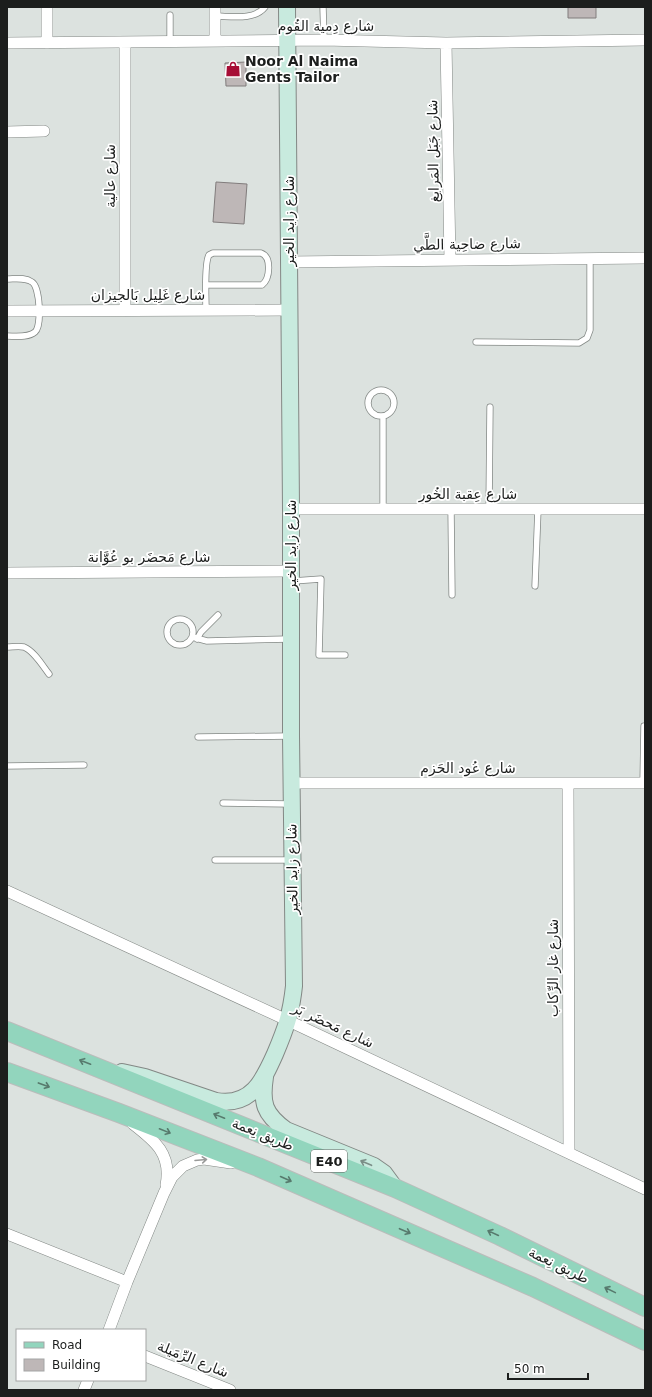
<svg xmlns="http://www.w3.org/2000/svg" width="652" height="1397" font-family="'DejaVu Sans',Vazirmatn,sans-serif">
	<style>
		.building { fill: #beb7b7; stroke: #817c7c }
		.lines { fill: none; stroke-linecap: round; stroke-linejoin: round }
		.lane-casing { stroke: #838885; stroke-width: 7 }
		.street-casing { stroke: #838885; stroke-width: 12 }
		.secondary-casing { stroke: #838885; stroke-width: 18 }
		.primary-casing { stroke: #bbbcbb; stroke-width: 20 }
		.lane { stroke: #fff; stroke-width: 5.5 }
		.street { stroke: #fff; stroke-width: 11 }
		.secondary { stroke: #c8eade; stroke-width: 16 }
		.primary { stroke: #92d5bd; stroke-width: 18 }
		.oneway { stroke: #577a6d }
		.oneway2 { stroke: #999a99 }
		.oneway3 { stroke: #7b8e87 }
		.labels { text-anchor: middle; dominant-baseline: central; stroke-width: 3.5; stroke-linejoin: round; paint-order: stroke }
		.shield { fill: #fff; stroke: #606261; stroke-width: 1 }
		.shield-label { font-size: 13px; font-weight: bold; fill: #1c1e1d }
		.street-label { font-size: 14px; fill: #1c1e1d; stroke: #fff }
		.poi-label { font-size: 14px; font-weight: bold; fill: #1c1e1d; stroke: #fff; text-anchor: start }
	</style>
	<rect width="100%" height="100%" fill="#dce2df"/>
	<path class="building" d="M568 7H596V18H568Z
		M246 62V86H226L225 63Z
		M216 182 247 184 244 224 213 222Z"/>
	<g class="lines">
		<defs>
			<path id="lane" d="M323 7 324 40
				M170 15V41
				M215 16C230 16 254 21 265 7
				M7 279C15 279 25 277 32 282 40 287 42 326 35 332 28 338 15 336 7 336
				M206 310C206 298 204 263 209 255L213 253H261C272 257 270 279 262 285H207
				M476 342 579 343 587 338 590 330V258
				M368 403a13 13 0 1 1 26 0a13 13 0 1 1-26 0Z
				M383 509V416
				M451 509 452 595
				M489 509 490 407
				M293 581 321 579 319 655H345
				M535 586 538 509
				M167 632a13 13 0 1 1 26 0a13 13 0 1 1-26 0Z
				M192 637 207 641 289 639
				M197 639 201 632 218 615
				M7 647C12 647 19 646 24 647 34 651 42 665 49 674
				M198 737 290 736
				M7 766 84 765
				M643 783 644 726
				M223 803 290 804
				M215 860H290"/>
			<path id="street" d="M215 7V41
				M7 43 324 40 446 43 645 40
				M47 43V7
				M446 43 450 260
				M7 132 44 131
				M289 262 645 258
				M125 310V42
				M7 311 290 310
				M291 509H645
				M7 573 291 571
				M291 783H645
				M568 783 569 1153
				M7 891 289 1021 645 1189
				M133 1124C155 1141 172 1154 166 1185
				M7 1234 127 1282
				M109 1330 127 1282 164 1193 172 1177 183 1166 197 1160 204 1159 231 1163
				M145 1356 230 1390
				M84 1390 88 1380"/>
			<path id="secondary" d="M122 1072 145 1077 216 1101C251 1107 263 1081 275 1054 286 1028 291 1014 294 986L291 736V509L287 7
				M265 1077C261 1103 264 1114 286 1130L374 1166 384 1173 395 1188"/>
			<path id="primary" d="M7 1031 395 1188 500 1236 645 1307
				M7 1072 119 1113 258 1167 533 1287 645 1341"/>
		</defs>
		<use href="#lane" class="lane-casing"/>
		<use href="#street" class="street-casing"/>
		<use href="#secondary" class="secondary-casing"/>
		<use href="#primary" class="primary-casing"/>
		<use href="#lane" class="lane"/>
		<use href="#street" class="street"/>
		<use href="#secondary" class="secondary"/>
		<use href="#primary" class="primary"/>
	</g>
	<defs><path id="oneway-shaft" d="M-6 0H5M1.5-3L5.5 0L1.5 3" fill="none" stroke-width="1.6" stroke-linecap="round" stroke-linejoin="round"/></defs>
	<g class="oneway">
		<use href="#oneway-shaft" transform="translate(85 1062) rotate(-159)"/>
		<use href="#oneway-shaft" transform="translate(44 1085) rotate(20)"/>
		<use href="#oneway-shaft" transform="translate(219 1116) rotate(-158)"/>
		<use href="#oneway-shaft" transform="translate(165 1131) rotate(22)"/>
		<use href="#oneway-shaft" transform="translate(286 1179) rotate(24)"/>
		<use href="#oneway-shaft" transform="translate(405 1231) rotate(23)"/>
		<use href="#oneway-shaft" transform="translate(493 1233) rotate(-155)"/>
		<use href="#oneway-shaft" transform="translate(610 1290) rotate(-154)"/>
	</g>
	<use class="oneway2" href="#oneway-shaft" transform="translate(201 1160) rotate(-5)"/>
	<use class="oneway3" href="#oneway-shaft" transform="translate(366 1163) rotate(-157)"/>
	<defs>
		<symbol id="shop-bare" viewBox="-9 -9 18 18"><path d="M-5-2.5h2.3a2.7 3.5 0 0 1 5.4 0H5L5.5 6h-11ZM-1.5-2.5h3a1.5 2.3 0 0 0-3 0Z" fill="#a70d36" stroke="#fff" stroke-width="2.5" paint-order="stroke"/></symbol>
	</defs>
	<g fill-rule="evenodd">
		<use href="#shop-bare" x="222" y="58" width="22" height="22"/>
	</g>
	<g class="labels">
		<rect class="shield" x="311" y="1150" width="36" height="22" rx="3"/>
		<g class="shield-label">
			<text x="329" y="1161">E40</text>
		</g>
		<g class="street-label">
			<text x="326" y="26">شارع دِمية القُوم</text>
			<text transform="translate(433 151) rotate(-91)">شارع جَبَل المَرايغ</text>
			<text transform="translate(110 176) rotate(-90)">شارع عالية</text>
			<text transform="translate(289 221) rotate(-90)">شارع زايد الخير</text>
			<text transform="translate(467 244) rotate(-1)">شارع ضاحِية الطَّي</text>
			<text x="148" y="295">شارع غَلِيل بَالجيزان</text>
			<text x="468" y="494">شارع عِقبة الخُور</text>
			<text transform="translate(291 545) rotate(-90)">شارع زايد الخير</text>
			<text x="149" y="557">شارع مَحضَر بو عُوَّانة</text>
			<text x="468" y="768">شارع عُود الحَزم</text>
			<text transform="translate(292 869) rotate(-91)">شارع زايد الخير</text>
			<text transform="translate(553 968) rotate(-90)">شارع غار الرِّكاب</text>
			<text transform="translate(333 1025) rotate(25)">شارع مَحضَر بَر</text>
			<text transform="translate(263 1134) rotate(22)">طريق نِعمة</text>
			<text transform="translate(559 1265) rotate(26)">طريق نِعمة</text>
			<text transform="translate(193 1359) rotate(22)">شارع الرِّمَيلة</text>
		</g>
		<g class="poi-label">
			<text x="245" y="61">Noor Al Naima<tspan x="245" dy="16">Gents Tailor</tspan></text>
		</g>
	</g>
	<rect width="652" height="1397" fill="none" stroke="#1c1e1d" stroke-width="16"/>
	<rect x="16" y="1329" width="130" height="52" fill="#ffffff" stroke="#a4a5a5"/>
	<rect x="24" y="1342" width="20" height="6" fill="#92d5bd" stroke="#a4a5a5"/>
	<text x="52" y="1349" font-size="12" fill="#1c1e1d">Road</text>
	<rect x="24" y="1359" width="20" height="12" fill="#beb7b7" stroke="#a4a5a5"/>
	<text x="52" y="1369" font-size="12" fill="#1c1e1d">Building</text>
	<path d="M508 1373v6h80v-6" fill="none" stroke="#1c1e1d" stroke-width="2"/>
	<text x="514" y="1373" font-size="12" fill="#1c1e1d" stroke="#ffffff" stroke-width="3" paint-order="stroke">50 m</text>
</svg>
